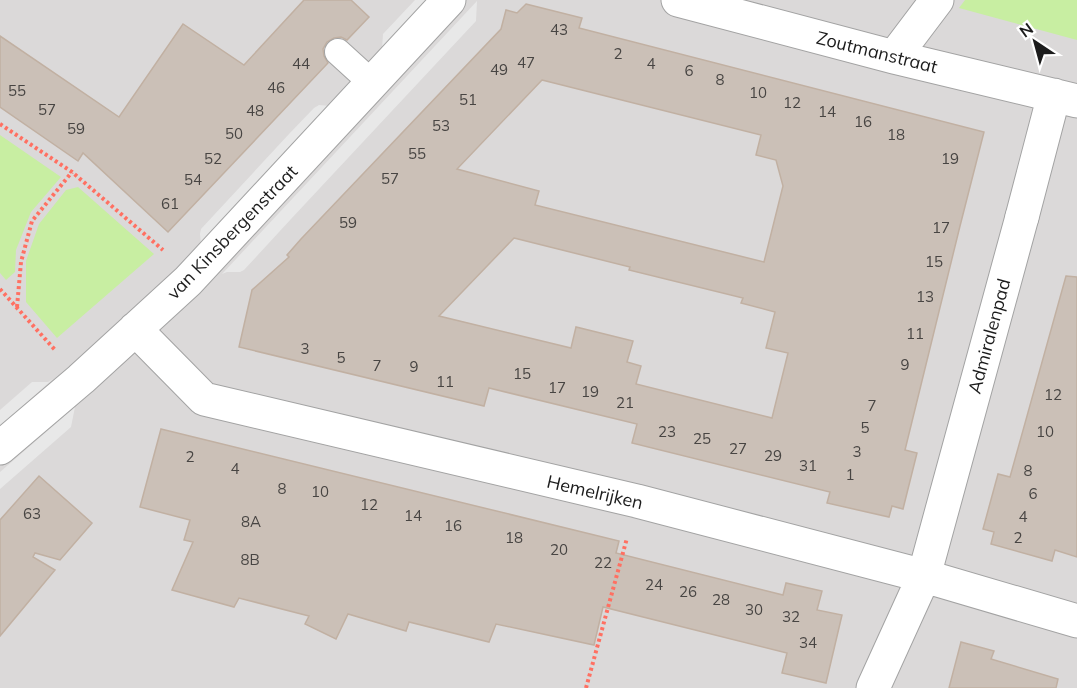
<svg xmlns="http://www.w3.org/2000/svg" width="1077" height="688" font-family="Mulish,sans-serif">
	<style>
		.residential { fill: #dbd9d9 }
		.grass { fill: #c8eea2 }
		.parking { fill: #e8e8e8 }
		.building { fill: #cbc0b7; stroke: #c1b0a2; stroke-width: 1.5; fill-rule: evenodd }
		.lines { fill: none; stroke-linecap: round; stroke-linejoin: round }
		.service-casing { stroke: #a3a3a3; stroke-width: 28 }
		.pedestrian-casing { stroke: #a3a3a3; stroke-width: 35 }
		.minor-casing { stroke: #a3a3a3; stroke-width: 35 }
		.path { stroke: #ff7062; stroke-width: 4; stroke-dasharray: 3 3; stroke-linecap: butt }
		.service { stroke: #fff; stroke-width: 26 }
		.pedestrian { stroke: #fff; stroke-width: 33 }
		.minor { stroke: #fff; stroke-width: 33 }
		.labels { text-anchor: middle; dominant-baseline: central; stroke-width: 6; stroke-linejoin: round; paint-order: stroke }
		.number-label { font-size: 15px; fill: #484543 }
		.street-label { font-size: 18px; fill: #1c1c1c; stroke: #fff }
	</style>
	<rect width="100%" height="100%" fill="#efeae1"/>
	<path class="residential" d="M0 0H1077V688H0Z"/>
	<path class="grass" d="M965 0H1077V40L959 8Z
		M0 135 61 177 31 212 16 250 15 272 6 280 0 273Z
		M78 187 154 254 57 338 26 302V261L39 224 66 190Z"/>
	<path class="parking" d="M415 0H432L382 49 383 34Z
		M477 1 476 21 291 219 244 270 240 272H227L222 274Z
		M319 105 331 106 201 244 200 234 201 229 289 134 314 108Z
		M53 379 0 426V410L32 382H48Z
		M75 407 71 427 0 489V472Z"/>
	<path class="building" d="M304 0H351L369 17 347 40 341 37 334 38 327 42 323 49 324 56 328 63 168 232 83 153 78 161 0 107V36L119 117 183 24 244 65Z
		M526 4 582 18 579 28 984 132 960 226 905 450 917 453 903 509 892 506 889 517 827 503 830 492 632 443 637 424 489 388 484 406 239 347 252 290 289 257 287 255 301 239 501 29 506 10 517 13ZM542 80 761 135 756 155 776 160 783 186 764 262 535 205 539 191 457 169ZM514 238 630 267 629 270 743 298 741 303 775 312 766 348 788 353 772 418 636 384 641 366 627 362 633 341 576 327 571 348 439 316Z
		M1066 276 1077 277V557L1055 550 1052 561 991 544 994 532 983 529 998 474 1010 477Z
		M161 429 619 541 616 553 783 595 786 583 822 591 817 610 842 615 826 683 782 673 787 653 603 607 594 645 496 624 489 642 409 622 406 631 348 614 336 639 305 624 309 616 239 598 234 607 172 590 193 542 184 540 190 520 140 507Z
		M39 476 92 523 60 560 35 553 33 557 55 570 0 636V520Z
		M961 642 994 651 991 659 1058 679 1056 688H949Z"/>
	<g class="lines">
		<defs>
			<path id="service" d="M338 52 372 83"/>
			<path id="pedestrian" d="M924 576 1022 217"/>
			<path id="minor" d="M678 0 894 57 1077 101
				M894 57 937 0
				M1022 217 1054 95
				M135 329 204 399 637 501 924 576 1077 621
				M0 448 81 379 188 281 449 0
				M873 688 924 576"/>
		</defs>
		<use href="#service" class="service-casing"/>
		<use href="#pedestrian" class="pedestrian-casing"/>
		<use href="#minor" class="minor-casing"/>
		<path class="path" d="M0 124 72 172 163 250
			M0 289 56 351
			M17 307 21 262 32 221 72 172
			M586 688 627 538"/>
		<use href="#service" class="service"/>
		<use href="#pedestrian" class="pedestrian"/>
		<use href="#minor" class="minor"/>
	</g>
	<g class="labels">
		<g class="number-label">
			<text x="559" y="29">43</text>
			<text x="618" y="53">2</text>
			<text x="526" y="62">47</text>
			<text x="301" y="63">44</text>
			<text x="651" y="63">4</text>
			<text x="499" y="69">49</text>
			<text x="689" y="70">6</text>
			<text x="720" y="79">8</text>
			<text x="276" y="87">46</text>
			<text x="17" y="90">55</text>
			<text x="758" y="92">10</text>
			<text x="468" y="99">51</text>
			<text x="792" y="102">12</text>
			<text x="47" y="109">57</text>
			<text x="255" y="110">48</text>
			<text x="827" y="111">14</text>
			<text x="863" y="121">16</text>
			<text x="441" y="125">53</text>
			<text x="76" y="128">59</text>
			<text x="234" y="133">50</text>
			<text x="896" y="134">18</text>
			<text x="417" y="153">55</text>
			<text x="213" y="158">52</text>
			<text x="950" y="158">19</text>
			<text x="390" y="178">57</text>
			<text x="193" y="179">54</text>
			<text x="170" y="203">61</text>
			<text x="348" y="222">59</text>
			<text x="941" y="227">17</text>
			<text x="934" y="261">15</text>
			<text x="925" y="296">13</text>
			<text x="915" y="333">11</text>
			<text x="305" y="348">3</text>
			<text x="341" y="357">5</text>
			<text x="905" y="364">9</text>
			<text x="377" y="365">7</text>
			<text x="414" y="366">9</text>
			<text x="522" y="373">15</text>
			<text x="445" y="381">11</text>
			<text x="557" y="387">17</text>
			<text x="590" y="391">19</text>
			<text x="1053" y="394">12</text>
			<text x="625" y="402">21</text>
			<text x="872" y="405">7</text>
			<text x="865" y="427">5</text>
			<text x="667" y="431">23</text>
			<text x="1045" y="431">10</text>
			<text x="702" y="438">25</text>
			<text x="738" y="448">27</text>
			<text x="857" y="451">3</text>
			<text x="773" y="455">29</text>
			<text x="190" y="456">2</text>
			<text x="808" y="465">31</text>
			<text x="235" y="468">4</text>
			<text x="1028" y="470">8</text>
			<text x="850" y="474">1</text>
			<text x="282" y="488">8</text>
			<text x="320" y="491">10</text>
			<text x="1033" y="493">6</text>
			<text x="369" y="504">12</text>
			<text x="32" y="513">63</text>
			<text x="413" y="515">14</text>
			<text x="1023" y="516">4</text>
			<text x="251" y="521">8A</text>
			<text x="453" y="525">16</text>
			<text x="514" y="537">18</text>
			<text x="1018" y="537">2</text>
			<text x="559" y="549">20</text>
			<text x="250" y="559">8B</text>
			<text x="603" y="562">22</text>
			<text x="654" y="584">24</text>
			<text x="688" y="591">26</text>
			<text x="721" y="599">28</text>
			<text x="754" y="609">30</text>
			<text x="791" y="616">32</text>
			<text x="808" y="642">34</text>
		</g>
		<g class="street-label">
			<text transform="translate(877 52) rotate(14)">Zoutmanstraat</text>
			<text transform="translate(232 232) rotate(-46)">van Kinsbergenstraat</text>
			<text transform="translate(989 336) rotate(-75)">Admiralenpad</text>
			<text transform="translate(595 492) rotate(13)">Hemelrijken</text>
		</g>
	</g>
	<g transform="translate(1035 42) rotate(324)" stroke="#ffffff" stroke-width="4.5" paint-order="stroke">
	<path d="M0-4.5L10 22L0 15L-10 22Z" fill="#1c1c1c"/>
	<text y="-9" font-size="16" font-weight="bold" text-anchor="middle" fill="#1c1c1c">N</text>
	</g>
</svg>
